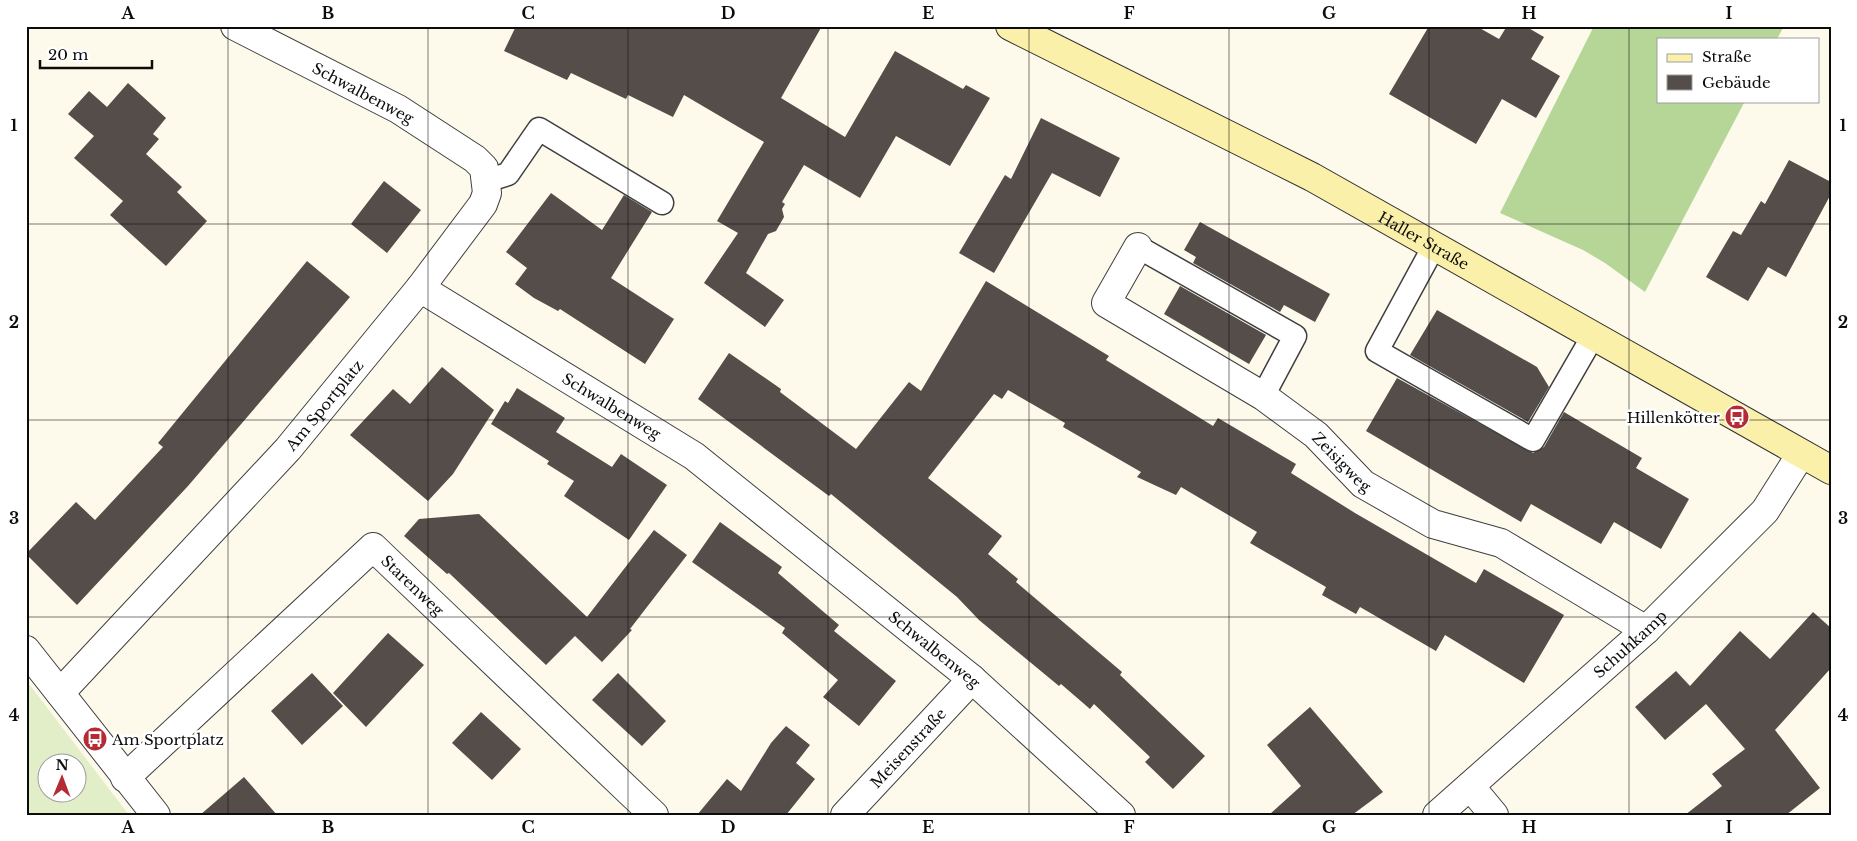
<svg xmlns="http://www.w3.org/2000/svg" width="1857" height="841" font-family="'Libre Baskerville',serif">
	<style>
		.forest { fill: #b5d697 }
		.pitch { fill: #e2eec8; fill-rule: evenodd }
		.building { fill: #544d49 }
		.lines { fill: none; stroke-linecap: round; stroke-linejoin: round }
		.service-casing { stroke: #3f3f3f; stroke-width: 25 }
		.minor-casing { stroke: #3f3f3f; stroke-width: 30 }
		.secondary-casing { stroke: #2e2e2e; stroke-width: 30 }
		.service { stroke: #fff; stroke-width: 22 }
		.minor { stroke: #fff; stroke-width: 28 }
		.secondary { stroke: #fbf0a9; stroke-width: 28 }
		.grid { fill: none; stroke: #0c0c0c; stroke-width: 1; stroke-opacity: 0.55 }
		.labels { text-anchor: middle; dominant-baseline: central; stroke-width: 5; stroke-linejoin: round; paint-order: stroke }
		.street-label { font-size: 15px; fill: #0c0c0c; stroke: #fff }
		.poi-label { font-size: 15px; fill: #0c0c0c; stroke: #fff; text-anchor: end }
		.neatline { fill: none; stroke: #0c0c0c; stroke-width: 2 }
		.grid-label { font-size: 16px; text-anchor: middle; font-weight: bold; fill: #0c0c0c }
	</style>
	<rect width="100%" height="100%" fill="#fefaeb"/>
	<path class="forest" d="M1594 26H1784L1777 39H1658V101H1745L1645 292 1605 263 1583 250 1500 213Z"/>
	<path class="pitch" d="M26 680 129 815H26ZM48 764H78V794H48Z"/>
	<path class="building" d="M516 26H822L781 98 845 137 895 51 963 89 966 85 990 98 950 166 896 136 860 198 804 165 782 202 785 204 782 209 784 217 776 231 768 234 746 273 784 300 765 327 704 283 738 233 717 221 764 142 684 95 673 117 628 95 626 99 571 73 567 80 504 51Z
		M1429 26H1476L1499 39 1507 26H1525L1544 37 1531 59 1560 76 1536 118 1502 99 1476 144 1389 94Z
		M128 83 166 118 153 134 159 139 146 154 182 187 177 192 207 221 166 266 110 215 123 201 74 158 94 136 68 114 89 91 107 107Z
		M1041 118 1120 158 1100 197 1052 173 994 273 959 253 1005 175 1011 179Z
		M1789 160 1831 182V194L1786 277 1768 267 1748 301 1706 277 1733 231 1741 235 1761 201 1765 204Z
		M384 181 421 210 387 253 351 224Z
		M551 193 602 230 624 195 652 212 611 278 674 319 645 364 560 309 558 311 534 298 515 284 527 268 506 252Z
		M1200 222 1330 294 1315 322 1284 305 1280 312 1193 263 1196 257 1184 250Z
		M307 261 350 297 188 486 77 605 26 554 76 502 95 520 163 447 158 443Z
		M986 281 1109 356 1106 360 1213 426 1218 418 1296 464 1291 473 1355 513 1476 583 1484 569 1564 615 1524 683 1445 635 1436 651 1360 607 1356 614 1322 595 1326 587 1250 543 1257 532 1181 487 1176 495 1137 477 1141 472 1063 427 1065 423 1008 390 1002 399 994 394 928 478 1002 536 988 554 1018 579 1016 582 1122 672 1120 675 1205 756 1173 789 1145 762 1150 757 1094 704 1090 709 1061 684 1059 686 979 620 957 597 831 494 829 496 698 399 729 353 781 389 780 392 856 449 909 382 921 391Z
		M1180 286 1266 335 1249 364 1164 314Z
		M1437 310 1537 367 1549 387 1528 422 1410 355Z
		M442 367 494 410 453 474 428 501 350 435 393 389 410 404Z
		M1397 378 1533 453 1544 447 1564 412 1642 458 1636 468 1689 499 1661 549 1614 522 1601 544 1531 504 1521 522 1366 431Z
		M517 388 565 418 556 432 612 467 621 454 667 485 629 540 564 496 574 481 547 464 549 461 491 424 505 401 508 403Z
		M479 514 587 617 654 530 687 555 630 629 632 630 602 662 575 636 546 665 449 573 447 574 404 536 419 519Z
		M720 522 782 567 778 573 839 625 834 631 896 681 859 726 823 697 838 680 782 633 785 628 692 562Z
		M1813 612 1831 628V668L1775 730 1820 788 1786 815H1685L1722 786 1712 774 1745 749 1706 704 1665 740 1635 707 1676 671 1690 686 1740 631 1770 659Z
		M388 633 424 665 366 727 333 693Z
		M312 673 343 706 302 745 271 711Z
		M618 673 666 721 642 746 592 700Z
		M1310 707 1383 792 1352 815H1269L1301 786 1267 745Z
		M481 712 521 749 492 780 452 743Z
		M786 726 810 745 796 763 815 779 786 815H697L727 779 741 791 771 743Z
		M244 777 277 815H200Z"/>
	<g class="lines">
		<defs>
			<path id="service" d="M486 181 508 174 539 129 662 203
				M1434 246 1377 351 1533 440 1593 336
				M1138 247 1295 336 1263 396"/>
			<g id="minor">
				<path id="s1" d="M1138 247 1106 303 1263 396 1316 435 1363 484 1433 524 1501 543 1646 630"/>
				<path id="s2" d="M420 288 694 456 972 679 1121 815"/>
				<path d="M26 650 156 815"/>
				<path id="s3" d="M60 693 288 449 420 288 483 204 487 193 484 168 475 159 398 109 235 26"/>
				<path id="s4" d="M125 778 373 547 654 815"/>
				<path d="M1470 786 1494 815"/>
				<path id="s5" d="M845 815 972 679"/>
				<path id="s6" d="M1437 815 1646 630 1765 511 1801 454"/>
			</g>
			<g id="secondary">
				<path id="s7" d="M1010 26 1312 177 1831 470"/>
			</g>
		</defs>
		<use href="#service" class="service-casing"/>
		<use href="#minor" class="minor-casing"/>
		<use href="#secondary" class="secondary-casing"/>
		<use href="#service" class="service"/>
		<use href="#minor" class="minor"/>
		<use href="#secondary" class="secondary"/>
	</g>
	<path class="grid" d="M228 26V815M428 26V815M628 26V815M828 26V815M1029 26V815M1229 26V815M1429 26V815M1629 26V815M26 224H1831M26 420H1831M26 617H1831"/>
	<defs>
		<symbol id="bus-disc" viewBox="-11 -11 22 22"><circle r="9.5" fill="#b52b35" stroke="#fff"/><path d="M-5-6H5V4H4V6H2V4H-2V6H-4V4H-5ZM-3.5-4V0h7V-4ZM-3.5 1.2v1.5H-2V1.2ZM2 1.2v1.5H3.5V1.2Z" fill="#fff"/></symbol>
	</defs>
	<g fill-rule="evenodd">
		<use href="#bus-disc" x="1723" y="403" width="28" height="28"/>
		<use href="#bus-disc" x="81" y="725" width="28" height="28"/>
	</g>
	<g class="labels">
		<g class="street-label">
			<text transform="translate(363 93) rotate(28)">Schwalbenweg</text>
			<text stroke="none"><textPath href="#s7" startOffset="466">Haller Straße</textPath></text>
			<text stroke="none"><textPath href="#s3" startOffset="391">Am Sportplatz</textPath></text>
			<text stroke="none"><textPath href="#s2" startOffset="225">Schwalbenweg</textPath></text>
			<text stroke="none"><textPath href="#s1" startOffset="350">Zeisigweg</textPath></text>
			<text stroke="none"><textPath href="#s4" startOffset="394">Starenweg</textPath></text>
			<text stroke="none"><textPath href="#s6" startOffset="258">Schuhkamp</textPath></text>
			<text stroke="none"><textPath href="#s2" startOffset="630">Schwalbenweg</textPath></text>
			<text stroke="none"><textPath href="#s5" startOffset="92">Meisenstraße</textPath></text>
		</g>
		<g class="poi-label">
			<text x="1720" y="417">Hillenkötter</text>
			<text x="112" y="739" text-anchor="start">Am Sportplatz</text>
		</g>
	</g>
	<rect width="1857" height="841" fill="none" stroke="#ffffff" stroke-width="55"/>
	<rect x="1657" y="38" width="162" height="65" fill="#ffffff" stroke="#9e9e9e"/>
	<rect x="1667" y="54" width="25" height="8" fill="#fbf0a9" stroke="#9e9e9e"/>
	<text x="1702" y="62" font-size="15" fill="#0c0c0c">Straße</text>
	<rect x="1667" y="75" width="25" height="15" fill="#544d49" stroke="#9e9e9e"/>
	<text x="1702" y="88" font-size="15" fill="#0c0c0c">Gebäude</text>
	<g transform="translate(62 778) rotate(1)"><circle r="24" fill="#ffffff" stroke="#9e9e9e"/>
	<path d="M0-4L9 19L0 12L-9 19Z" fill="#b52b35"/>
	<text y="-8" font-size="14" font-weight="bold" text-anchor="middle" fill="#0c0c0c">N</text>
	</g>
	<path d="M40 60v8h112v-8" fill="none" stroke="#0c0c0c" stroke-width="2.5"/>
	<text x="48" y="60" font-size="15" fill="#0c0c0c" stroke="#ffffff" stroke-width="4" paint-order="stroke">20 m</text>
	<rect x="28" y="28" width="1802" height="786" class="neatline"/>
	<g class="grid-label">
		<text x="128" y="19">A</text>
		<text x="328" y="19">B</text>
		<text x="528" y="19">C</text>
		<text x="728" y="19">D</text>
		<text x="928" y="19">E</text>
		<text x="1129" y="19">F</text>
		<text x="1329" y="19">G</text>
		<text x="1529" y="19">H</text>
		<text x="1729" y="19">I</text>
		<text x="14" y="131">1</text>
		<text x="1843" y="131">1</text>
		<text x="14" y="328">2</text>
		<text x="1843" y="328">2</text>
		<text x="14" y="524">3</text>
		<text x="1843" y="524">3</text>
		<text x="14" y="721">4</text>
		<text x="1843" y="721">4</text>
		<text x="128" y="833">A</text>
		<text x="328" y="833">B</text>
		<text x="528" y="833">C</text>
		<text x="728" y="833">D</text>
		<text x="928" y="833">E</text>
		<text x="1129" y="833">F</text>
		<text x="1329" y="833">G</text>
		<text x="1529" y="833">H</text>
		<text x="1729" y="833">I</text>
	</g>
</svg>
